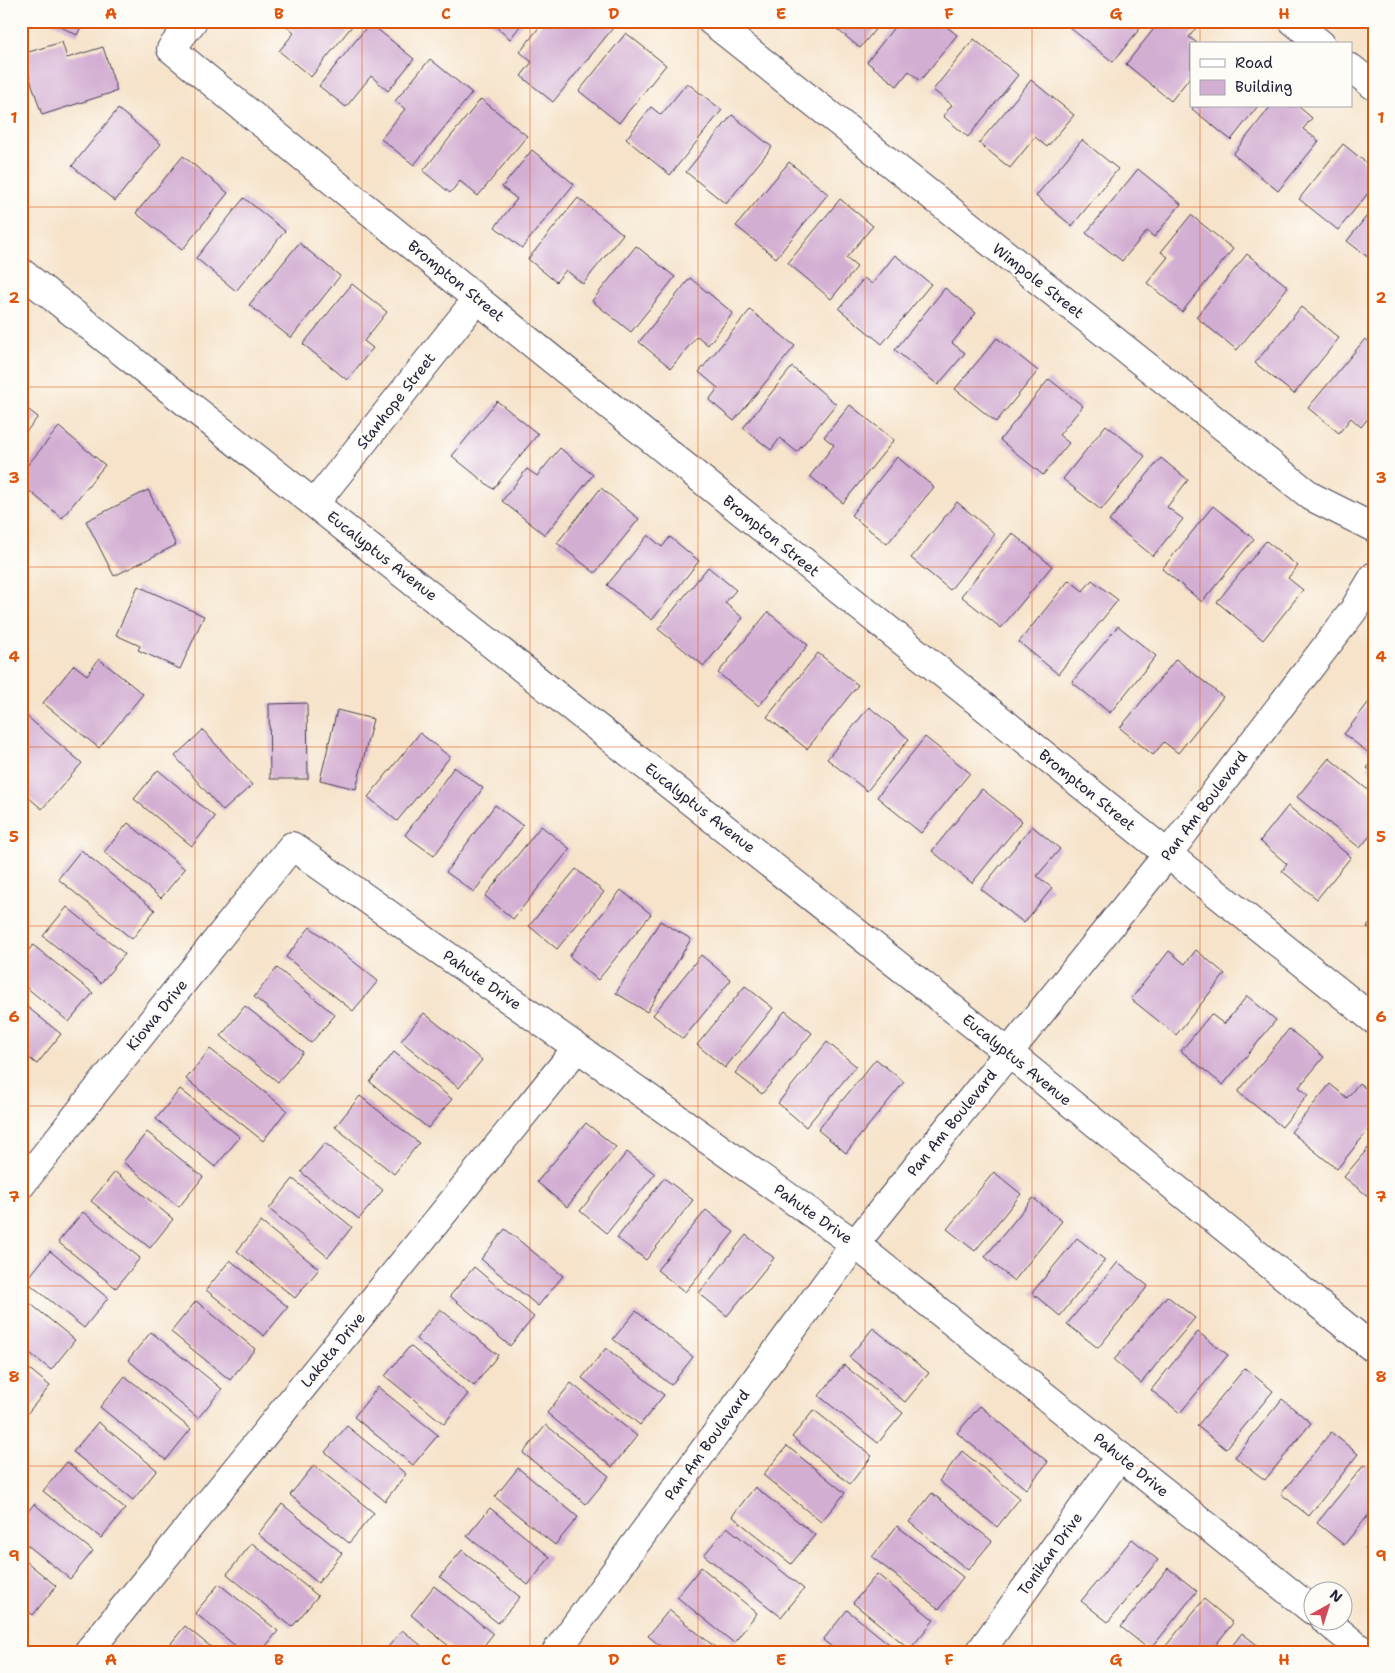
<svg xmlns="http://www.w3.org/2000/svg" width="1395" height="1673" font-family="'Shantell Sans',sans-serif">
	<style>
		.building { fill: #d3aed3 }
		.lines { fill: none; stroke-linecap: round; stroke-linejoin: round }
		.minor-casing { stroke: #423f50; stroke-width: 30 }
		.minor { stroke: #fff; stroke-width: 28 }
		.grid { fill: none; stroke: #de560e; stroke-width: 1; stroke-opacity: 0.55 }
		.labels { text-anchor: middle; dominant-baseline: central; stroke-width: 4.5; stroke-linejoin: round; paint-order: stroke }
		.street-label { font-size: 15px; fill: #22223b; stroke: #fdfcf7 }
		.neatline { fill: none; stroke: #de560e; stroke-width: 2 }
		.grid-label { font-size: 16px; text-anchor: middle; font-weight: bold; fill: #de560e }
	</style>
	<rect width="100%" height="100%" fill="#fdfcf7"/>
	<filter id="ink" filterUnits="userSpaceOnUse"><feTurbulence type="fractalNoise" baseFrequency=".02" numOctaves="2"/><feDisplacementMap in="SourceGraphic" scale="10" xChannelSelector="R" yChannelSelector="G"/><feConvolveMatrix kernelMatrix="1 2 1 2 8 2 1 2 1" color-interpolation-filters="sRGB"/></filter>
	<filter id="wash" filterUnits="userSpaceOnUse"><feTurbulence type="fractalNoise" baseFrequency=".0096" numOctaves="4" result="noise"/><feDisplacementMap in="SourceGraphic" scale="20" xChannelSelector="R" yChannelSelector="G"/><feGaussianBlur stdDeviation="1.12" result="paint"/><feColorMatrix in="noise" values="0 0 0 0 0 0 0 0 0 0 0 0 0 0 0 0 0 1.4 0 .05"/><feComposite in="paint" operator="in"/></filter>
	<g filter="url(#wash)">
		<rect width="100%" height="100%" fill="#f6e3ca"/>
		<g id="blocks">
			<path class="building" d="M49 21H84L77 35Z
				M93 21H109L105 27Z
				M280 21H356L311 77 279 51 294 33Z
				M489 21H524L510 39Z
				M544 21H550L555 25 558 21H615L617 23 553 102 521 76 532 62 520 52Z
				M827 21H882L860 48Z
				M899 21H940L957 35 920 81 909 71 897 86 867 62Z
				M1074 21H1146L1113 62 1069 27Z
				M1160 21H1196L1199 24 1189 37 1198 44H1191V76L1171 101 1126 64Z
				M370 23 414 59 388 91 371 76 346 107 319 86Z
				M626 33 666 65 619 123 579 91Z
				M974 39 1018 75 968 137 943 116 952 105 933 90Z
				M62 42 67 58 103 47 117 91 42 115 22 54Z
				M430 59 472 93 414 165 381 139 405 109 395 101Z
				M1031 80 1074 115 1047 147 1035 137 1010 168 979 143Z
				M687 83 722 110 670 175 626 139 651 107 661 115Z
				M481 99 527 136 478 196 460 181 450 193 423 171Z
				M1194 106H1258L1231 140 1192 109Z
				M1271 106H1298L1312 118 1303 129 1319 141 1278 191 1233 154Z
				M118 109 161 144 115 201 72 166Z
				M732 115 772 147 726 204 686 172Z
				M1082 140 1118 169 1072 226 1036 196Z
				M1343 144 1374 169V186L1338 230 1299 199Z
				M532 150 574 184 522 248 495 227 517 199 502 187Z
				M183 156 228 193 182 250 136 213Z
				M789 162 828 194 776 258 736 226Z
				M1138 169 1181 204 1154 237 1147 231 1122 261 1086 233Z
				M244 198 285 231 236 291 196 258Z
				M578 198 623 234 583 284 566 270 556 282 528 259Z
				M840 199 873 226 846 258 857 267 831 299 788 263Z
				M1374 207V262L1347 241Z
				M1191 215 1233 249 1182 312 1147 283 1168 257 1161 252Z
				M299 243 340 276 291 338 249 305Z
				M636 246 675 277 631 332 592 301Z
				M1247 254 1288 287 1237 350 1196 317Z
				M895 255 931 284 882 344 839 309 864 278 872 284Z
				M690 278 733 313 708 345 697 336 671 368 639 342Z
				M352 284 387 312 364 341 373 348 347 380 303 344Z
				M945 288 976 313 952 343 965 353 938 385 895 350Z
				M1301 307 1339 338 1294 394 1255 363Z
				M750 310 795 346 734 421 709 400 718 388 699 372Z
				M997 338 1038 371 996 422 955 389Z
				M1365 339 1374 346V411L1361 427 1351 418 1339 433 1308 408Z
				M792 367 836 404 797 452 780 438 771 450 743 428Z
				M1049 379 1083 406 1059 435 1069 443 1043 475 1000 440Z
				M497 401 538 434 493 489 452 456Z
				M21 404 38 417 21 438Z
				M850 405 894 440 843 503 810 476 834 445 824 437Z
				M1106 425 1145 456 1101 510 1063 479Z
				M59 427 105 465 62 518 21 484V473Z
				M560 448 593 475 545 535 502 501 527 469 537 476Z
				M897 457 934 487 887 544 851 515Z
				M1161 458 1188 480 1167 507 1183 519 1153 556 1109 521Z
				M601 488 639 519 595 573 557 543Z
				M148 490 176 545 114 576 86 521Z
				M957 502 995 534 950 590 911 558Z
				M1213 506 1254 539 1202 602 1162 569Z
				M1012 533 1052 566 1001 628 961 596Z
				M648 535 662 547 670 537 699 561 652 620 607 585Z
				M1266 541 1298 566 1288 578 1303 590 1263 640 1217 602Z
				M708 567 736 590 725 603 743 618 704 666 658 629Z
				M1069 580 1083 591 1092 580 1118 600 1058 674 1019 642Z
				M138 586 204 616 180 669 138 650 140 646 116 635Z
				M768 612 808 645 759 706 718 673Z
				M1118 626 1156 656 1110 713 1072 682Z
				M818 653 858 685 807 749 767 717Z
				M99 659 143 694 99 748 43 703 74 665 87 675Z
				M1176 659 1223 697 1178 753 1164 742 1153 755 1120 728Z
				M1372 698 1374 700V757L1344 734Z
				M307 703 308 779H270L269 704Z
				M869 707 909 739 867 791 827 759Z
				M337 710 373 719 356 789 320 780Z
				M24 714 82 763 42 809 21 791V718Z
				M203 730 252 785 223 811 175 756Z
				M420 733 450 757 397 821 368 797Z
				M925 737 970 773 921 833 877 797Z
				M1329 758 1374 795V831L1360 848 1297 797Z
				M1374 760V773L1367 768Z
				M454 767 483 788 434 856 405 835Z
				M158 770 215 817 192 846 134 799Z
				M982 789 1022 821 972 883 932 851Z
				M495 805 523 826 474 892 446 872Z
				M1288 806 1351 857 1317 899 1282 871 1287 864 1260 841Z
				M128 823 185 869 161 898 104 852Z
				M541 826 570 849 513 919 485 896Z
				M1032 826 1060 849 1037 876 1052 888 1024 923 981 889Z
				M81 850 155 910 132 939 58 879Z
				M576 869 604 892 557 949 529 926Z
				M621 890 651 914 598 980 569 956Z
				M67 907 125 954 101 983 43 936Z
				M1374 919V933L1367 927Z
				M660 921 691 939 647 1012 616 993Z
				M310 927 378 981 353 1011 286 957Z
				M33 945 93 993 69 1022 21 983V960Z
				M1196 950 1225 974 1176 1035 1131 999 1169 951 1185 964Z
				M701 955 731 980 683 1039 653 1015Z
				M277 968 335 1015 311 1043 254 997Z
				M745 986 773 1008 725 1068 697 1045Z
				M1247 996 1276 1020 1223 1085 1181 1051 1211 1014 1224 1024Z
				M21 1002 61 1034 37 1064 21 1052Z
				M245 1006 303 1052 278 1082 221 1036Z
				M785 1011 812 1033 762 1094 735 1073Z
				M424 1013 482 1060 459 1088 401 1041Z
				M1289 1029 1324 1057 1299 1087 1308 1095 1282 1127 1238 1092Z
				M827 1042 856 1066 806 1127 778 1103Z
				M210 1049 287 1110 263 1141 186 1079Z
				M394 1052 452 1099 428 1128 370 1082Z
				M876 1059 904 1082 846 1153 818 1130Z
				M21 1069 28 1075 21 1083Z
				M1359 1083 1374 1095V1123L1337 1169 1291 1132 1330 1084 1347 1098Z
				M180 1089 240 1137 215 1167 156 1119Z
				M360 1096 419 1143 394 1174 335 1127Z
				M586 1123 616 1147 567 1207 537 1182Z
				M147 1132 203 1177 179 1207 123 1162Z
				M1374 1141V1201L1344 1177Z
				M325 1143 383 1190 359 1219 301 1172Z
				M627 1152 655 1174 607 1233 580 1211Z
				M115 1172 173 1219 150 1248 91 1201Z
				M994 1172 1021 1194 975 1251 947 1229Z
				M664 1178 693 1200 646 1260 617 1238Z
				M293 1179 352 1227 328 1257 269 1209Z
				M1033 1198 1062 1221 1014 1281 985 1257Z
				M706 1210 734 1232 685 1292 657 1270Z
				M83 1212 140 1258 116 1288 58 1242Z
				M261 1222 319 1269 295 1298 237 1251Z
				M505 1229 563 1276 538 1306 481 1259Z
				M746 1235 774 1258 727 1316 699 1293Z
				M1077 1238 1105 1260 1060 1316 1032 1293Z
				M50 1251 108 1298 84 1328 26 1281Z
				M230 1260 288 1307 264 1336 206 1290Z
				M1118 1262 1148 1286 1098 1348 1067 1324Z
				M474 1267 534 1317 510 1346 450 1296Z
				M21 1296 75 1340 51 1370 21 1346Z
				M1167 1296 1195 1318 1141 1383 1114 1360Z
				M196 1301 255 1349 230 1380 171 1332Z
				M440 1309 498 1355 474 1386 416 1339Z
				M636 1311 693 1357 671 1385 613 1339Z
				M873 1328 929 1373 905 1402 849 1357Z
				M151 1332 222 1389 198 1418 128 1360Z
				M1198 1332 1228 1355 1180 1413 1151 1390Z
				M410 1346 468 1394 444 1424 385 1376Z
				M606 1348 664 1395 640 1425 582 1378Z
				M21 1362 50 1386 26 1415 21 1411Z
				M844 1365 903 1413 878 1443 819 1396Z
				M1245 1368 1273 1391 1226 1449 1197 1426Z
				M125 1376 191 1429 166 1460 100 1407Z
				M571 1383 637 1436 612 1467 547 1413Z
				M378 1387 438 1435 413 1465 354 1417Z
				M1282 1399 1311 1423 1265 1480 1235 1457Z
				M980 1406 1048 1462 1026 1489 957 1433Z
				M814 1410 872 1456 850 1484 792 1437Z
				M98 1422 157 1470 133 1500 73 1452Z
				M546 1425 609 1476 586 1504 523 1453Z
				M347 1426 406 1474 385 1501 325 1452Z
				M1331 1432 1358 1454 1309 1516 1281 1494Z
				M787 1446 845 1493 821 1522 763 1475Z
				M962 1451 1020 1498 997 1527 939 1481Z
				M67 1462 125 1509 101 1538 43 1491Z
				M314 1465 374 1513 349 1543 290 1495Z
				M1364 1465 1374 1472V1508L1344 1545 1317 1523Z
				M518 1468 578 1517 555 1545 495 1497Z
				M755 1487 815 1535 791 1564 732 1516Z
				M932 1493 992 1541 968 1570 909 1522Z
				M34 1504 93 1551 70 1579 21 1540V1520Z
				M282 1504 342 1553 318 1583 258 1534Z
				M490 1508 550 1557 528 1585 467 1536Z
				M897 1526 963 1577 939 1609 872 1557Z
				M727 1527 804 1589 781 1617 704 1555Z
				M1374 1537V1557L1364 1549Z
				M1132 1539 1158 1560 1108 1622 1081 1601Z
				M252 1543 318 1596 292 1627 227 1574Z
				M462 1550 520 1597 498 1623 440 1577Z
				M21 1557 56 1586 33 1615 21 1606Z
				M701 1567 757 1613 734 1643 677 1597Z
				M1168 1568 1197 1591 1150 1650 1121 1627Z
				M877 1574 934 1620 910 1649 853 1603Z
				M219 1584 278 1631 261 1652H243L195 1613Z
				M434 1586 493 1634 479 1652H456L411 1615Z
				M1204 1599 1233 1623 1210 1652H1161Z
				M669 1610 721 1652H668L648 1636Z
				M847 1610 899 1652H838L823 1640Z
				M185 1626 217 1652H164Z
				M402 1630 429 1652H384Z
				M1242 1633 1266 1652H1227Z
				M644 1645 652 1652H638Z"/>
		</g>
	</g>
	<g filter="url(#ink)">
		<use href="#blocks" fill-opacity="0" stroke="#423f50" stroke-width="1"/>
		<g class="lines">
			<defs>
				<path id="minor" d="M193 21 171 49 477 299 1374 1020
					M711 21 1312 497 1374 528
					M1293 21 1321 44
					M1351 68 1374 86
					M21 272 1009 1053 1374 1349
					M315 503 477 299
					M21 1185 292 846 855 1244 1312 1610
					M1325 1620 1364 1652
					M88 1652 577 1048
					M556 1652 855 1244 1167 855 1353 611 1374 576
					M980 1652 1120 1456"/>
			</defs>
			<use href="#minor" class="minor-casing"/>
			<use href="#minor" class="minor"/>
		</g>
	</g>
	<path class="grid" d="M195 21V1652M362 21V1652M530 21V1652M698 21V1652M865 21V1652M1032 21V1652M1200 21V44M1200 106V1652M21 207H1374M21 387H1374M21 567H1374M21 747H1374M21 926H1374M21 1106H1374M21 1286H1374M21 1466H1374"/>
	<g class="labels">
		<g class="street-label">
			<text transform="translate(456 281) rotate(39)">Brompton Street</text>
			<text transform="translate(1038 281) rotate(38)">Wimpole Street</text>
			<text transform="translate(396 401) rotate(-52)">Stanhope Street</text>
			<text transform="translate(771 536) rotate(39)">Brompton Street</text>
			<text transform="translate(382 556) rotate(38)">Eucalyptus Avenue</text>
			<text transform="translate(1087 790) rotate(39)">Brompton Street</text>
			<text transform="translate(1204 806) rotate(-53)">Pan Am Boulevard</text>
			<text transform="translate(700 808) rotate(38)">Eucalyptus Avenue</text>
			<text transform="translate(482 980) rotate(35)">Pahute Drive</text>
			<text transform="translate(157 1015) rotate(-51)">Kiowa Drive</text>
			<text transform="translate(1017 1060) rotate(39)">Eucalyptus Avenue</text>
			<text transform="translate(952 1123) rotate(-51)">Pan Am Boulevard</text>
			<text transform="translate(813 1214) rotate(35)">Pahute Drive</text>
			<text transform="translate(333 1350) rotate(-51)">Lakota Drive</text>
			<text transform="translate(707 1445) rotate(-54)">Pan Am Boulevard</text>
			<text transform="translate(1131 1465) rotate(39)">Pahute Drive</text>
			<text transform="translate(1050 1554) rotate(-54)">Tonikan Drive</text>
		</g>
	</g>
	<rect width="1395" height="1673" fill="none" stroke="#fdfcf7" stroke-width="55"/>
	<rect x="1190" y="42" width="162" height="65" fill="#fdfcf7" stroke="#a5a5ac"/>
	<rect x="1200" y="59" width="25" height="8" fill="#ffffff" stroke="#a5a5ac"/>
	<text x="1235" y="68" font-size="15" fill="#22223b">Road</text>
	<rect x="1200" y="80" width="25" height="15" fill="#d3aed3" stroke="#a5a5ac"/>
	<text x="1235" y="92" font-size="15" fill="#22223b">Building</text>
	<g transform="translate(1328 1606) rotate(39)"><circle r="24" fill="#fdfcf7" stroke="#a5a5ac"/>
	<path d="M0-4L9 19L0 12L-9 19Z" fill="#d1495b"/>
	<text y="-8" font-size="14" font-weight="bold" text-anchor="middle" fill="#22223b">N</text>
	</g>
	<rect x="28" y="28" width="1340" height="1618" class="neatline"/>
	<g class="grid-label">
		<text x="111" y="19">A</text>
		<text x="279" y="19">B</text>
		<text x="446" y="19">C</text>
		<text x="614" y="19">D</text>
		<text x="781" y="19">E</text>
		<text x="949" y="19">F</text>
		<text x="1116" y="19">G</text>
		<text x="1284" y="19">H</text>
		<text x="14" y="123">1</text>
		<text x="1381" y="123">1</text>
		<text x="14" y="303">2</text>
		<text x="1381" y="303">2</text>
		<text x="14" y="483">3</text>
		<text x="1381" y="483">3</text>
		<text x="14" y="662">4</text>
		<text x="1381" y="662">4</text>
		<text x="14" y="842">5</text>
		<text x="1381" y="842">5</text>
		<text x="14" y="1022">6</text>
		<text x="1381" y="1022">6</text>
		<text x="14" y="1202">7</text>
		<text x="1381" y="1202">7</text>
		<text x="14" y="1382">8</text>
		<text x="1381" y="1382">8</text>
		<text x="14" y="1561">9</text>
		<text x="1381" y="1561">9</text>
		<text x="111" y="1665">A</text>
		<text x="279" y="1665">B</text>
		<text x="446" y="1665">C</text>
		<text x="614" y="1665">D</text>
		<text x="781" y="1665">E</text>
		<text x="949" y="1665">F</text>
		<text x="1116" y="1665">G</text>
		<text x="1284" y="1665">H</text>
	</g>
</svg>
